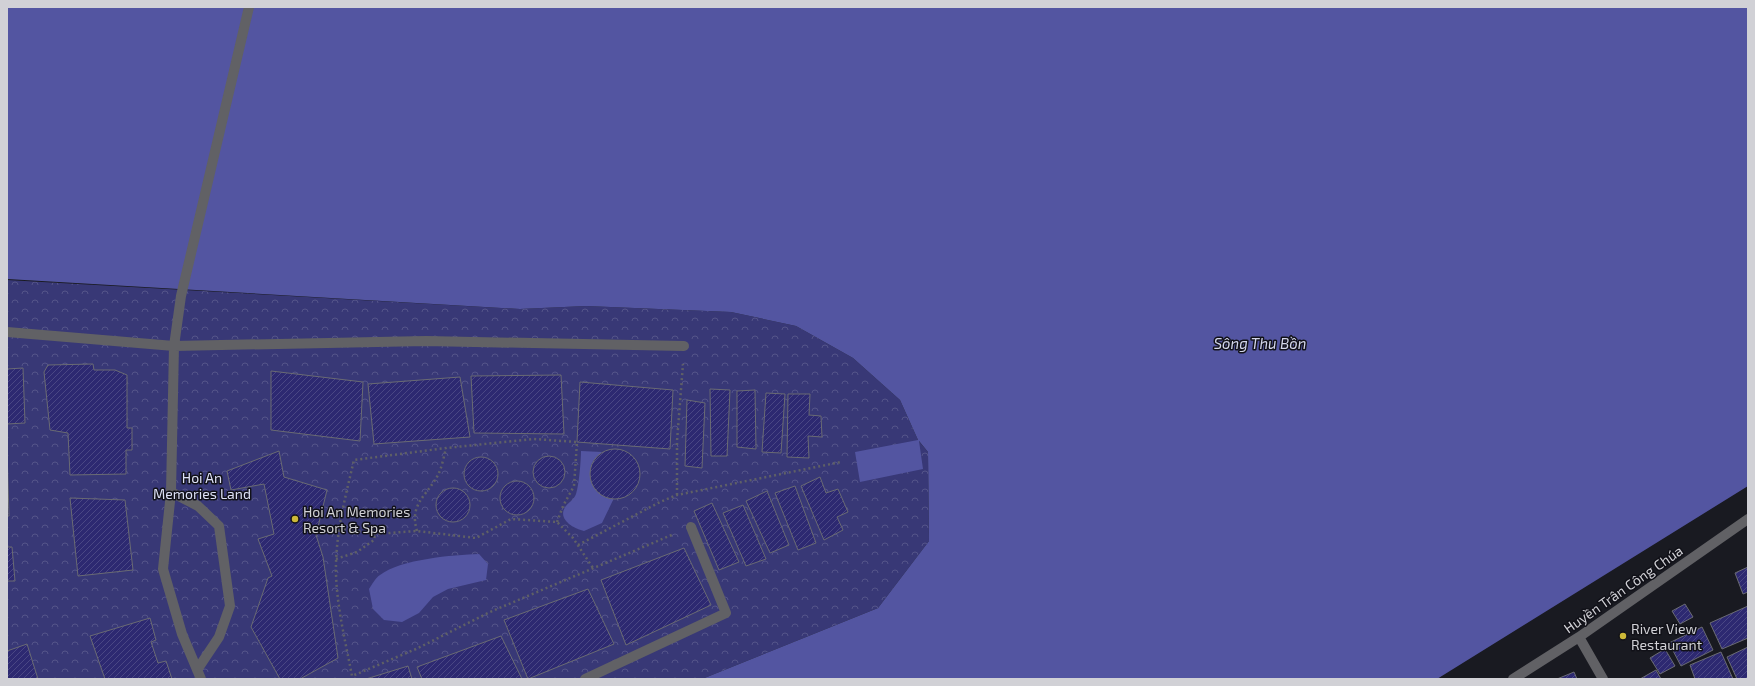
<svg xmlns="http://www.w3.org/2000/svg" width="1755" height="686" font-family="'Exo 2',sans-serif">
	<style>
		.forest { fill: url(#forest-crowns) }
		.water { fill: #5355a1 }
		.building { fill: url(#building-hatch); stroke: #6a6b73 }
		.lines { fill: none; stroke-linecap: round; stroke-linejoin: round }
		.path { stroke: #5f6066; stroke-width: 2.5; stroke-dasharray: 2 3; stroke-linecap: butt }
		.minor { stroke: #616165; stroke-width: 10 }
		.poi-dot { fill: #cdb938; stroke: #111118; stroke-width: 1.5 }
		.labels { text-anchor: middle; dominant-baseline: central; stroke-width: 3; stroke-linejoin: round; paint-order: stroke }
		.park-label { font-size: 14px; fill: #dde0f6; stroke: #111118 }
		.poi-label { font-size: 14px; fill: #d1d1d6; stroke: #111118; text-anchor: start }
		.street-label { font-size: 14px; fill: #d1d1d6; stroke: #111118 }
		.water-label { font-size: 15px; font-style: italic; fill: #d3d6eb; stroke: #111118 }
	</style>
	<defs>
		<pattern id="forest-crowns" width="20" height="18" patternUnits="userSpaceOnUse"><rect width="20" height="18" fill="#383876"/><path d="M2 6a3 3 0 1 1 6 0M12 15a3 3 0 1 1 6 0" fill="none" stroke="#545489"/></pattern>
		<pattern id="building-hatch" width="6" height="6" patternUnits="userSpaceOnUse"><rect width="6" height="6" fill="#2d2971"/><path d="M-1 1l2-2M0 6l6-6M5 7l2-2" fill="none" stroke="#4a4784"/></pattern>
	</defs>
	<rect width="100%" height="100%" fill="#191a21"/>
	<path class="forest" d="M7 280 520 309 586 306 731 312 796 326 853 358 900 400 918 440 928 452 929 541 878 608 702 679H7Z"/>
	<path class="water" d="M7 7H1748V486L1437 679H702L878 608 929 541 928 452 919 441 923 469 860 482 855 452 918 440 900 400 853 358 796 326 731 312 586 306 520 309 7 279Z
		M581 451 602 452C597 457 592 460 591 467 586 482 598 498 614 498L602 523 584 531C574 529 556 519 566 506 569 502 574 500 576 494 579 486 581 460 581 451Z
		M479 554 488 564 486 580 448 589 433 597 419 613 402 622 384 620 373 609 369 589C372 585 375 578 380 575 401 559 453 555 479 554Z"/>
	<path class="building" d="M93 364 94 370H115L127 375V428H132V450H126V474L70 475 68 433 50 430 44 372 48 365Z
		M23 368 25 423 7 424V369Z
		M271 371 363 382 360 441 271 430Z
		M561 375 564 434 474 433 471 376Z
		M460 377 470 437 374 444 368 384Z
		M580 382 673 390 670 449 577 442Z
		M710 389 730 390 727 456H711Z
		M755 390 756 449 737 447V391Z
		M766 393 785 394 781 453 762 452Z
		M788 394H810L809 415 821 416 822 437 808 436 809 458 787 457Z
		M687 400 705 403 702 468 685 466Z
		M7 449 9 516H7Z
		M590 474a25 25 0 1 1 50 0a25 25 0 1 1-50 0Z
		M279 451 284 477 327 490 316 535 323 557 338 658 300 679H280L251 627 268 578 272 576 258 539 274 534 264 484 231 490 227 471Z
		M533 472a16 16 0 1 1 32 0a16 16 0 1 1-32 0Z
		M464 474a17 17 0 1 1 34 0a17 17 0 1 1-34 0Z
		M820 477 826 493 838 489 848 512 837 517 843 530 824 540 801 486Z
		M500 498a17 17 0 1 1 34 0a17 17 0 1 1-34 0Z
		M795 486 816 543 798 550 775 493Z
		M436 505a17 17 0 1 1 34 0a17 17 0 1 1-34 0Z
		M767 491 789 545 770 553 746 501Z
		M70 498 125 500 133 570 78 576Z
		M712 503 739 562 719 570 694 511Z
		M743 505 766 559 746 566 723 513Z
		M7 547H12L15 581H7Z
		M684 548 711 605 626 645 601 580Z
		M1748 567V592L1743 594 1735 573Z
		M588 589 614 644 528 679 504 620Z
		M1685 604 1693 617 1680 624 1672 611Z
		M1748 606V638L1722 649 1710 623Z
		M150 618 156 640 151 642 158 663 166 661 172 679H105L90 636Z
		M1702 627 1713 650 1681 666 1669 643Z
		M501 636 522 679H422L417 667Z
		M27 644 38 679H7V651Z
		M1748 647V679H1737L1727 657Z
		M1665 649 1675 666 1660 674 1650 658Z
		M1721 652 1733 679H1695L1690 665Z
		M408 666 412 679H366Z
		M1656 670 1661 679H1640Z
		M1574 672 1577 679H1557Z"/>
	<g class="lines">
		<path class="path" d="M677 495V441L683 364
			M557 522 563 506 574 486 577 442 534 439 446 448 354 460C346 494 337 528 336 563 335 600 345 639 352 676L416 649 490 612 674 534
			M339 528 375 534 417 531 476 538 511 519 557 522 573 538 593 568
			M417 531C409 504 426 497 438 475 442 467 444 456 446 448
			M578 545 660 502 677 495 841 462
			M336 559 357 552 374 540 375 534"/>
		<path class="minor" d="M7 332 174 346 426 341 684 346
			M171 492 198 506 219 526 230 606 219 637 197 670
			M1579 637 1603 679
			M201 679 182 634 163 569 171 492 174 346 181 296 249 7
			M585 679 726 613 691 527
			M1513 679 1579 637 1748 519"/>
	</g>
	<g class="poi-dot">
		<circle cx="295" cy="519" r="4"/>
		<circle cx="1623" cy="636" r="4"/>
	</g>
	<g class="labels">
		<g class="park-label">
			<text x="202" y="477">Hoi An<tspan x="202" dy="16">Memories Land</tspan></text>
		</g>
		<g class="poi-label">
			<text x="303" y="511">Hoi An Memories<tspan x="303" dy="16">Resort &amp; Spa</tspan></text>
			<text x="1631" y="628">River View<tspan x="1631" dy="16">Restaurant</tspan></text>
		</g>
		<g class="street-label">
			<text transform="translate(1623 589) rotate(-35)">Huyền Trân Công Chúa</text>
		</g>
		<g class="water-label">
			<text x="1260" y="343">Sông Thu Bồn</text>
		</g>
	</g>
	<rect width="1755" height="686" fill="none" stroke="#d1d1d6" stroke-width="16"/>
</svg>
